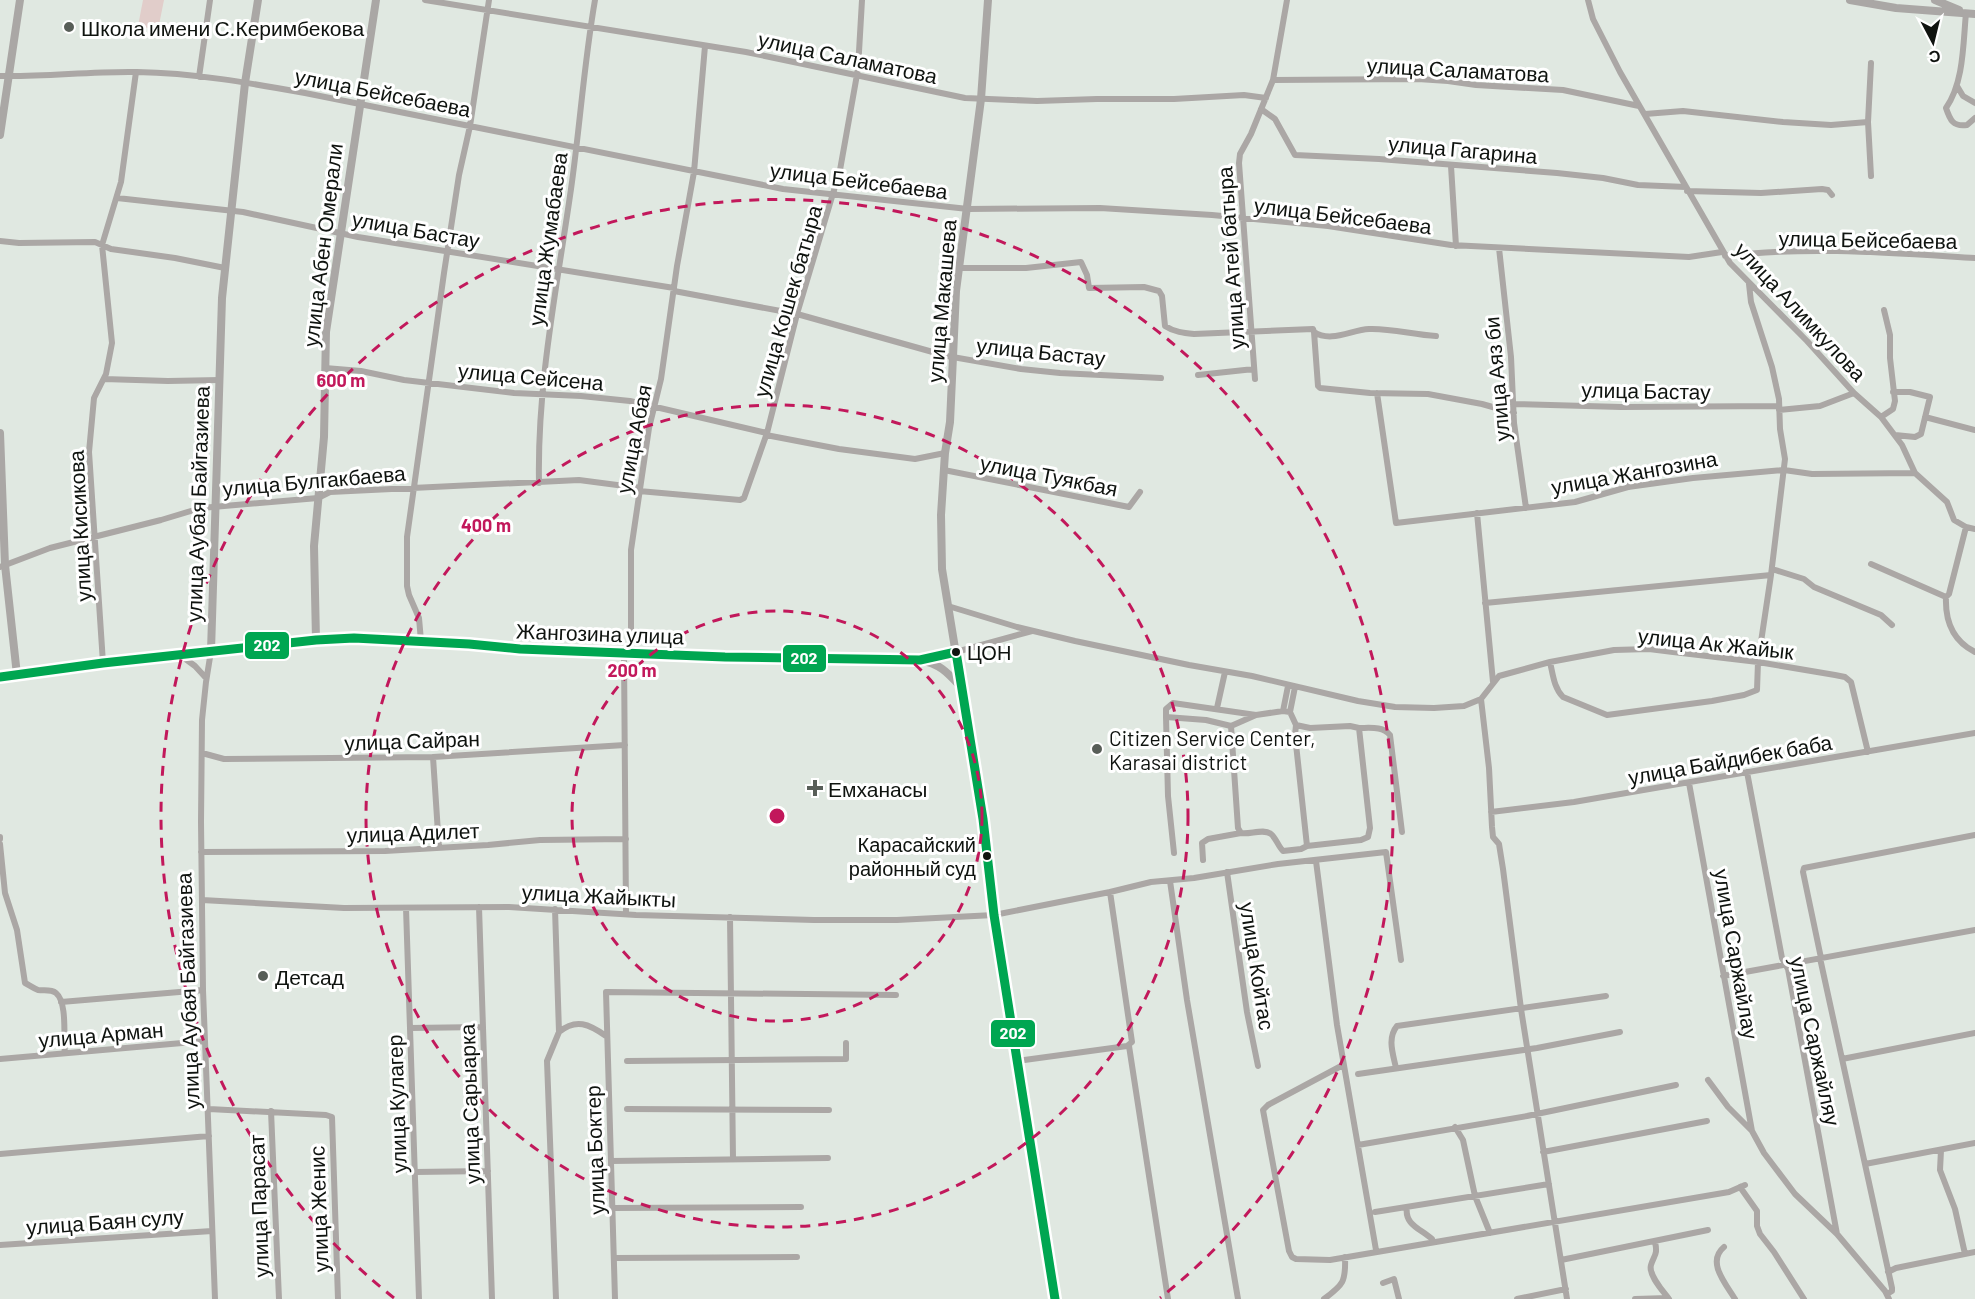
<svg xmlns="http://www.w3.org/2000/svg" width="1975" height="1299" font-family="Barlow,sans-serif">
	<style>
		.park { fill: #e1cdca }
		.lines { fill: none; stroke-linecap: round; stroke-linejoin: round }
		.street { stroke: #aba7a5; stroke-width: 6 }
		.secondary { stroke: #aaa7a5; stroke-width: 8 }
		.bus-1-casing { stroke: #fff; stroke-width: 14 }
		.bus-1 { stroke: #00a651; stroke-width: 9 }
		.ring { fill: none; stroke: #c2185b; stroke-width: 3; stroke-dasharray: 10 8 }
		.poi-dot { fill: #585e58; stroke: #fff; stroke-width: 2 }
		.bus-dot { fill: #0f130f; stroke: #fff; stroke-width: 2 }
		.labels { text-anchor: middle; dominant-baseline: central; stroke-width: 6; stroke-linejoin: round; paint-order: stroke }
		.bus-label { font-size: 20px; fill: #0f130f; stroke: #fff; text-anchor: start }
		.poi-label { font-size: 21px; fill: #0f130f; stroke: #fff; text-anchor: start }
		.street-label { font-size: 21px; fill: #0f130f; stroke: #fff }
		.centre { fill: #c2185b; stroke: #fff; stroke-width: 3 }
		.ring-label { font-size: 18px; text-anchor: middle; font-weight: bold; fill: #c2185b; stroke: #fff; stroke-width: 6; stroke-linejoin: round; paint-order: stroke }
		.line-badge { stroke: #fff; stroke-width: 2 }
		.badge-label { font-size: 16px; text-anchor: middle; font-weight: bold; fill: #fff }
	</style>
	<rect width="100%" height="100%" fill="#e0e8e1"/>
	<path class="park" d="M143 0H164L158 30 138 26Z"/>
	<g class="lines">
		<path class="street" d="M425 0 746 52 965 98 1037 101 1097 99H1174L1244 95 1266 98
			M1588 0 1593 19 1620 72 1730 263 1807 341 1854 393 1881 417 1902 445 1915 473 1947 502 1954 520 1966 527 1975 529
			M1966 13C1963 44 1964 82 1946 108 1950 120 1953 127 1967 125L1975 118
			M0 76C46 77 91 71 137 72 194 73 250 83 305 93L783 189 968 209 1100 208 1212 215 1328 226 1451 245 1689 257 1722 252
			M199 77 210 0
			M1273 80 1418 79 1448 81 1476 85 1563 90 1639 106
			M1957 86 1963 96 1975 103
			M1261 109 1275 119 1295 155 1379 159 1557 173 1603 178 1638 185 1686 187
			M1645 114 1683 111 1783 122 1831 125 1868 122
			M1451 166 1456 246
			M1871 176 1868 122 1871 63
			M1687 191 1761 193 1822 189 1828 190 1832 195
			M117 198 243 212 358 237 674 288
			M0 241 19 243 95 242 111 249 175 258 225 268
			M1499 248 1511 357 1514 423 1526 508
			M1725 256C1807 246 1892 253 1975 258
			M958 268H1026L1081 262 1087 275 1089 288 1144 287 1159 291 1162 296 1165 326C1174 332 1184 333 1194 334L1313 329 1314 332C1331 343 1351 330 1369 329 1391 328 1414 335 1436 336
			M674 291 797 314 947 356 1021 369 1060 373 1161 378
			M1314 332 1318 386 1320 388 1370 393 1428 394 1482 404 1514 413
			M325 368 361 371 404 380 514 393 581 396 630 401 767 433
			M1198 375 1254 369
			M104 379 168 381 220 380
			M1255 379 1239 163 1240 154 1251 134 1273 80 1287 0
			M1893 392H1910L1930 397 1921 434 1915 437 1895 435
			M1377 393 1396 523 1575 502 1628 487 1693 478 1784 470 1812 474 1915 473
			M1513 404 1621 407 1779 406
			M1779 410 1820 406 1854 393
			M1881 417 1893 409 1895 401 1890 358V335L1884 310
			M1925 417 1975 430
			M766 435 839 449 915 459 945 453
			M944 470 1129 507 1140 492
			M1628 474 1629 487
			M539 483C537 384 557 287 571 189 580 126 584 63 595 0
			M639 491 740 500 744 498 767 433 797 314 840 170 858 69 862 0
			M1477 513 1493 682
			M1871 564 1946 597 1949 594 1966 527
			M0 567 50 548 161 520 201 508 318 498 330 492 579 480 640 488
			M1772 569 1804 579 1814 587 1881 615 1892 625
			M1946 597C1945 621 1953 641 1975 652
			M1485 603 1771 575
			M948 606 1017 627 1075 641 1189 665 1252 676 1358 701 1395 707 1434 708 1464 706 1481 699
			M421 641 419 618 409 595 407 586V537L444 273 459 175 470 126 489 0
			M211 651 206 682 202 720 201 822 203 990 215 1299
			M956 652 1032 631
			M180 655 195 666 206 678
			M1550 662C1553 675 1554 688 1563 697L1607 715 1712 701 1744 695 1757 690 1758 662 1771 575 1785 459 1780 429 1779 399 1772 367 1751 302 1749 284
			M103 663 89 452 94 398 106 374 112 343 102 245 121 182 136 72
			M1481 699 1489 768 1492 827 1493 837 1499 844 1503 869 1521 1009 1567 1299
			M1481 699 1499 676 1550 662 1614 650 1649 649 1673 652 1758 662 1835 675 1845 677 1851 682 1868 752
			M1217 708 1225 672
			M1283 711 1290 712 1296 725 1295 735 1307 846 1301 849 1283 851C1278 846 1276 838 1271 834 1264 828 1249 835 1241 833L1238 828 1231 726 1256 715Z
			M1283 711 1288 686
			M1290 712 1295 687
			M1166 717V709L1173 703 1256 715
			M1296 725 1310 728 1350 726 1359 728 1370 828 1368 837 1361 840 1307 846
			M1359 728C1370 728 1383 726 1390 735L1402 832
			M202 753 224 759 433 757 625 745
			M433 757 439 848
			M1747 772 1782 958 1788 969 1837 1234
			M1689 783 1752 1131
			M1491 812 1574 802 1975 733
			M0 837V839
			M0 844 5 893 17 930 25 983C29 985 33 988 38 990 44 991 51 989 56 993 68 1003 63 1039 65 1053
			M201 852 385 851 488 845 540 840 626 839
			M1174 853 1168 796 1166 717 1206 720 1231 726
			M1203 860 1202 843 1208 839 1241 833
			M1316 861 1337 1025 1376 1250
			M1227 872 1247 1012 1258 1066
			M1170 881 1187 1000 1238 1299
			M202 900 344 908 509 907 636 915 814 920H897L994 915 1110 892
			M479 907 492 1299
			M406 908 419 1299
			M555 909 559 1032 547 1061 556 1299
			M626 913 624 654 629 647 631 637V550L649 428 661 379 677 266 694 172 705 46
			M730 917 733 1159
			M1820 958 1892 1288V1291L1887 1294
			M1821 958 1803 872 1804 868 1975 835
			M1723 976 1975 930
			M61 1002 203 990
			M410 1028 483 1027
			M559 1032C576 1018 589 1024 606 1036
			M1129 1046 1168 1299
			M0 1059 205 1041
			M1842 1059 1975 1033
			M627 1061 846 1059V1043
			M1017 1061 1127 1046 1132 1042 1110 892 1151 882 1194 878 1278 864 1386 852 1401 960
			M1343 1065 1268 1105 1263 1110 1289 1251 1292 1257 1296 1259 1330 1260 1729 1192 1745 1185
			M1396 1068C1393 1054 1387 1038 1397 1026L1606 996
			M1358 1074 1537 1048 1620 1032
			M1708 1080 1728 1107 1752 1131 1764 1153 1795 1194 1837 1234 1885 1291 1889 1299
			M209 1109 326 1115 332 1117 338 1299
			M627 1109 829 1110
			M271 1111 279 1299
			M1455 1127 1463 1140 1475 1196 1490 1233
			M1358 1145 1527 1116 1676 1085
			M1941 1150 1940 1170 1955 1209 1965 1254
			M1543 1152 1707 1121
			M0 1154 209 1136
			M611 1161 828 1158
			M1865 1164 1975 1143
			M415 1172 488 1171
			M1740 1187 1757 1211V1226L1760 1234 1774 1252 1804 1299
			M1407 1207C1404 1225 1421 1229 1432 1239L1433 1242
			M613 1208 801 1207
			M1375 1212 1549 1184
			M1655 1242C1658 1255 1654 1255 1651 1265 1648 1275 1663 1291 1669 1299
			M0 1245 212 1231
			M1724 1247C1706 1262 1726 1284 1735 1299
			M615 1258 797 1257
			M1561 1260 1708 1230
			M1888 1272 1896 1268 1975 1252
			M1383 1283 1394 1279 1399 1299
			M615 1299 606 992 896 995
			M1324 1299C1343 1285 1346 1282 1345 1257
			M1517 1299 1566 1289
			M1635 1299 1668 1298"/>
		<path class="secondary" d="M988 0 981 99 956 291 950 422 945 453 941 515 942 569 983 819 994 915 1055 1299
			M1850 0 1896 8 1975 14
			M1935 0 1959 10
			M0 135 20 0
			M0 433 5 565 17 675
			M316 640 314 546 324 437 326 332 376 0
			M211 651 222 298 245 83 258 0
			M925 659 956 652
			M0 677 103 663 316 640 354 638 469 644 520 649 624 654 920 660C940 664 947 672 961 687"/>
		<defs>
			<path id="bus-1" d="M0 677 103 663 316 640 354 638 469 644 520 649 725 657 920 660 956 652 983 819 994 915 1055 1299"/>
		</defs>
		<use href="#bus-1" class="bus-1-casing"/>
		<use href="#bus-1" class="bus-1"/>
	</g>
	<g class="ring">
		<circle cx="777" cy="816" r="205"/>
		<circle cx="777" cy="816" r="411"/>
		<path d="M394 1298A616 616 0 1 1 1160 1298"/>
	</g>
	<g class="poi-dot">
		<circle cx="69" cy="27" r="6"/>
		<circle cx="1097" cy="749" r="6"/>
		<path d="M812 779h6v6h6v6h-6v6h-6v-6h-6v-6h6z"/>
		<circle cx="263" cy="976" r="6"/>
	</g>
	<g class="bus-dot">
		<circle cx="956" cy="652" r="5"/>
		<circle cx="987" cy="856" r="5"/>
	</g>
	<g class="labels">
		<g class="bus-label">
			<text x="967" y="652">ЦОН</text>
			<text x="976" y="844" text-anchor="end">Карасайский<tspan x="976" dy="24">районный суд</tspan></text>
		</g>
		<g class="poi-label">
			<text x="81" y="27">Школа имени С.Керимбекова</text>
			<text x="1109" y="737">Citizen Service Center,<tspan x="1109" dy="24">Karasai district</tspan></text>
			<text x="828" y="788">Емханасы</text>
			<text x="275" y="976">Детсад</text>
		</g>
		<g class="street-label">
			<text transform="translate(848 57) rotate(12)">улица Саламатова</text>
			<text transform="translate(1458 69) rotate(3)">улица Саламатова</text>
			<text transform="translate(383 92) rotate(11)">улица Бейсебаева</text>
			<text transform="translate(1463 149) rotate(5)">улица Гагарина</text>
			<text transform="translate(859 180) rotate(7)">улица Бейсебаева</text>
			<text transform="translate(1343 215) rotate(7)">улица Бейсебаева</text>
			<text transform="translate(416 229) rotate(10)">улица Бастау</text>
			<text transform="translate(547 239) rotate(-82)">улица Жумабаева</text>
			<text transform="translate(1868 239) rotate(1)">улица Бейсебаева</text>
			<text transform="translate(322 245) rotate(-83)">улица Абен Омерали</text>
			<text transform="translate(1230 258) rotate(-94)">улица Атей батыра</text>
			<text transform="translate(787 301) rotate(-74)">улица Кошек батыра</text>
			<text transform="translate(941 301) rotate(-85)">улица Макашева</text>
			<text transform="translate(1801 311) rotate(47)">улица Алимкулова</text>
			<text transform="translate(1041 351) rotate(6)">улица Бастау</text>
			<text transform="translate(531 376) rotate(5)">улица Сейсена</text>
			<text transform="translate(1496 379) rotate(-95)">улица Аяз би</text>
			<text transform="translate(1646 390) rotate(1)">улица Бастау</text>
			<text transform="translate(633 439) rotate(-79)">улица Абая</text>
			<text transform="translate(1634 472) rotate(-10)">улица Жангозина</text>
			<text transform="translate(1049 475) rotate(11)">улица Туякбая</text>
			<text transform="translate(314 480) rotate(-5)">улица Булгакбаева</text>
			<text transform="translate(197 504) rotate(-88)">улица Аубая Байгазиева</text>
			<text transform="translate(79 526) rotate(-93)">улица Кисикова</text>
			<text transform="translate(600 633) rotate(2)">Жангозина улица</text>
			<text transform="translate(1716 643) rotate(6)">улица Ак Жайык</text>
			<text transform="translate(412 740) rotate(-2)">улица Сайран</text>
			<text transform="translate(1730 759) rotate(-10)">улица Байдибек баба</text>
			<text transform="translate(413 832) rotate(-2)">улица Адилет</text>
			<text transform="translate(599 895) rotate(3)">улица Жайыкты</text>
			<text transform="translate(1737 954) rotate(80)">улица Саржайлау</text>
			<text transform="translate(1258 966) rotate(81)">улица Койтас</text>
			<text transform="translate(187 991) rotate(-92)">улица Аубая Байгазиева</text>
			<text transform="translate(101 1034) rotate(-5)">улица Арман</text>
			<text transform="translate(1816 1041) rotate(78)">улица Саржайляу</text>
			<text transform="translate(396 1104) rotate(-92)">улица Кулагер</text>
			<text transform="translate(469 1104) rotate(-92)">улица Сарыарка</text>
			<text transform="translate(594 1150) rotate(-92)">улица Боктер</text>
			<text transform="translate(258 1206) rotate(-92)">улица Парасат</text>
			<text transform="translate(318 1209) rotate(-92)">улица Женис</text>
			<text transform="translate(105 1221) rotate(-4)">улица Баян сулу</text>
		</g>
	</g>
	<circle cx="777" cy="816" r="9" class="centre"/>
	<g class="ring-label">
		<text x="341" y="387">600 m</text>
		<text x="486" y="532">400 m</text>
		<text x="632" y="677">200 m</text>
	</g>
	<g class="line-badge">
		<rect x="244" y="631" width="46" height="29" rx="6" fill="#00a651"/>
		<rect x="782" y="644" width="45" height="29" rx="6" fill="#00a651"/>
		<rect x="990" y="1019" width="46" height="29" rx="6" fill="#00a651"/>
	</g>
	<g class="badge-label">
		<text x="267" y="651">202</text>
		<text x="804" y="664">202</text>
		<text x="1013" y="1039">202</text>
	</g>
	<g transform="translate(1933 42) rotate(173)" stroke="#ffffff" stroke-width="4.5" paint-order="stroke">
	<path d="M0-4.5L10 22L0 15L-10 22Z" fill="#0f130f"/>
	<text y="-9" font-size="16" font-weight="bold" text-anchor="middle" fill="#0f130f">С</text>
	</g>
</svg>
